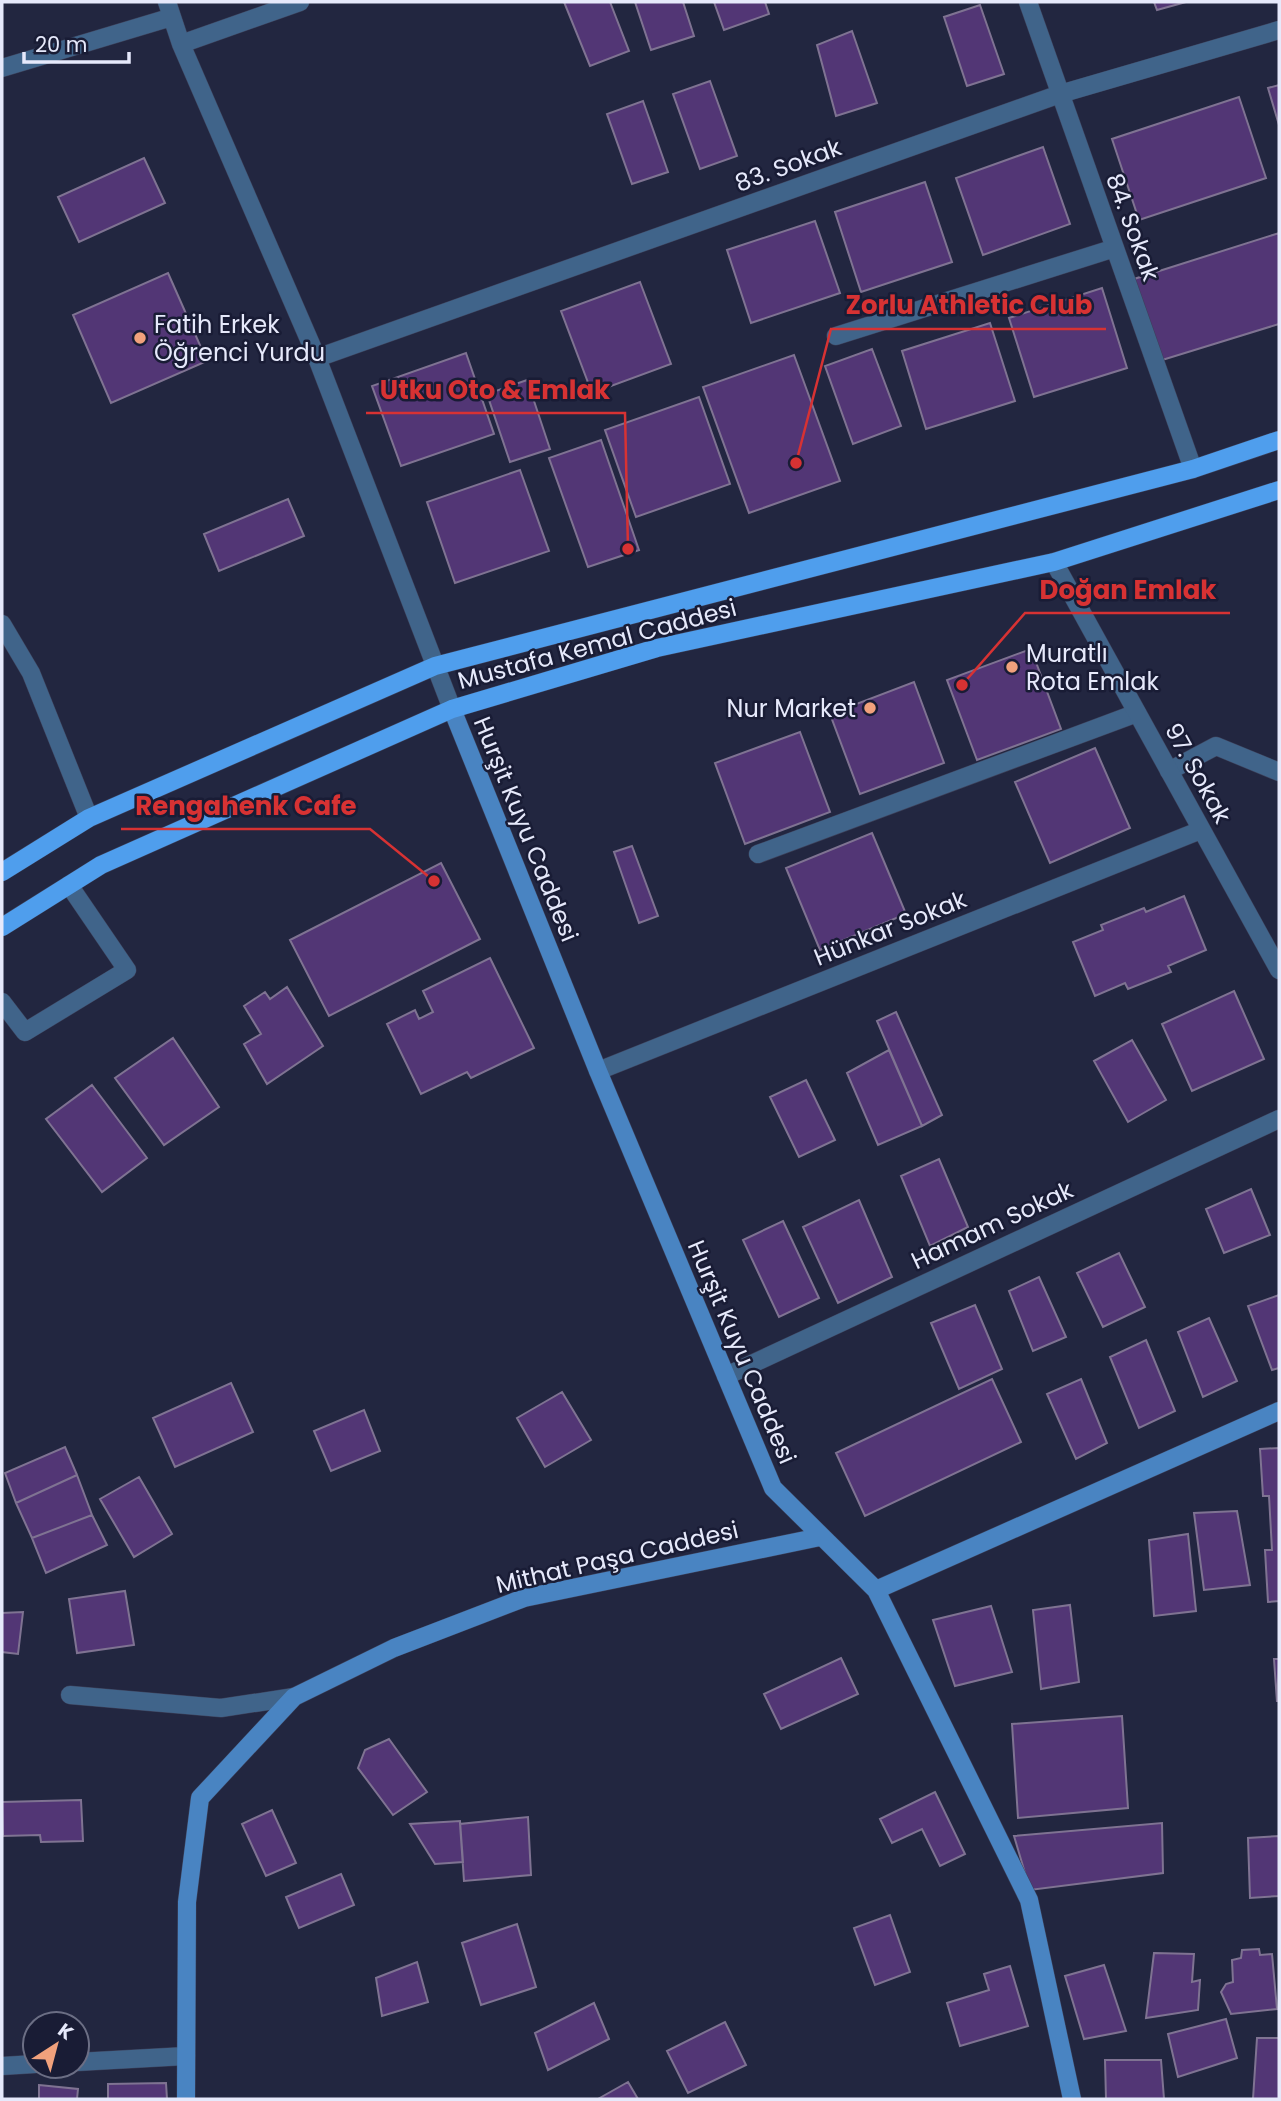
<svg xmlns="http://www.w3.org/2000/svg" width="1281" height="2101" font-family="Poppins,sans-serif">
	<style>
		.building { fill: #523675; stroke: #7f7392; stroke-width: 2 }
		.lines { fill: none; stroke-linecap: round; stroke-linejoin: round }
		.lane-casing { stroke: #3d415a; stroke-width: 19 }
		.street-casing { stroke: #3d415a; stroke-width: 19 }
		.secondary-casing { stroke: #3d415a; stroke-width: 19 }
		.primary-casing { stroke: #3d415a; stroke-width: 19 }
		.lane { stroke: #40648a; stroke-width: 18 }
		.street { stroke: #40648a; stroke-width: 18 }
		.secondary { stroke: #4984c2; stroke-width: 18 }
		.primary { stroke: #4f9eed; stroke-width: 18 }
		.poi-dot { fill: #f1a17c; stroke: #191c35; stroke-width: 2.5 }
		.labels { text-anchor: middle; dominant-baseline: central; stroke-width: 5; stroke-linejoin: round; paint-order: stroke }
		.street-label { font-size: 24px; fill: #e6e9fb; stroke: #191c35 }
		.poi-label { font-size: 24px; fill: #e6e9fb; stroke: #191c35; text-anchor: start }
		.leader { fill: none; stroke: #d73233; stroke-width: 2.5 }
		.callout-dot { fill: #d73233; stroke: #191c35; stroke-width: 2.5 }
		.callout-label { font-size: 26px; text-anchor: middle; font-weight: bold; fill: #d73233; stroke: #191c35; stroke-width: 5; stroke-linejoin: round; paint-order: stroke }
	</style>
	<rect width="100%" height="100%" fill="#222640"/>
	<path class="building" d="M564 2H610L629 51 590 66Z
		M635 2H683L694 36 651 50Z
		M714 2H765L769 14 724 30Z
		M1154 2H1186L1157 10Z
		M980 5 1004 74 967 86 944 17Z
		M852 31 877 103 836 116 817 45Z
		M710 81 737 156 700 169 673 94Z
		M1279 85V125L1268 88Z
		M1239 97 1266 178 1139 220 1112 139Z
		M643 101 668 172 632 184 607 114Z
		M1043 147 1070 224 983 255 956 178Z
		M144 158 165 203 79 242 58 197Z
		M925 182 952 262 861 292 835 212Z
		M815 221 840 293 751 323 727 250Z
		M1279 233V324L1159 361 1134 279Z
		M168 273 207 361 111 403 73 315Z
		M640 282 671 364 592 393 561 311Z
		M1102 288 1127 368 1034 397 1009 318Z
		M990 323 1015 401 926 429 902 351Z
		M872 349 901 426 853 444 825 366Z
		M466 353 494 434 401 466 372 386Z
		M794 355 840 481 749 513 703 387Z
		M527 380 550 449 510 462 487 394Z
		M699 397 730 484 636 517 605 430Z
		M601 440 639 550 588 567 549 458Z
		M520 470 549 551 455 583 427 502Z
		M288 499 304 536 219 571 204 534Z
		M1031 649 1061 729 977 760 947 680Z
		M914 682 944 763 860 794 830 714Z
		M800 732 830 812 745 844 715 763Z
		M1095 748 1130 828 1050 863 1015 782Z
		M872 833 906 914 820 950 786 868Z
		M632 846 658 916 639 923 614 852Z
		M441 863 480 939 329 1016 290 940Z
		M1184 896 1206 950 1168 966 1171 972 1128 989 1125 983 1095 996 1073 942 1103 930 1101 925 1144 908 1146 912Z
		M490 958 534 1048 471 1078 467 1072 421 1094 387 1024 415 1010 419 1019 433 1012 423 991Z
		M287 987 323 1046 267 1084 244 1044 261 1034 244 1006 265 992 270 999Z
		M1234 991 1264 1059 1192 1091 1162 1024Z
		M896 1012 942 1115 922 1126 877 1021Z
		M173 1038 219 1107 164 1145 115 1078Z
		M1132 1040 1166 1100 1128 1122 1094 1061Z
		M889 1050 922 1126 878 1145 847 1073Z
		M806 1080 835 1140 799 1157 770 1097Z
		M92 1085 147 1158 102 1192 46 1119Z
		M939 1159 968 1227 930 1246 901 1176Z
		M1251 1189 1270 1235 1224 1253 1206 1209Z
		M859 1200 892 1277 838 1303 803 1227Z
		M783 1221 819 1298 779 1317 743 1240Z
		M1119 1253 1145 1307 1103 1327 1077 1273Z
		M1039 1277 1066 1337 1033 1351 1009 1291Z
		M1279 1295V1368L1272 1370 1248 1306Z
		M975 1305 1002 1369 959 1389 931 1323Z
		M1209 1318 1237 1381 1203 1397 1178 1332Z
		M1146 1340 1175 1411 1139 1428 1110 1357Z
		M992 1379 1021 1442 865 1516 836 1453Z
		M1081 1379 1107 1443 1076 1459 1047 1394Z
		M231 1383 253 1432 175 1467 153 1418Z
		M562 1392 591 1440 545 1467 517 1418Z
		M364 1410 380 1451 331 1471 314 1431Z
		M65 1447 77 1475 16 1503 5 1473Z
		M1279 1448V1601L1268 1602 1265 1550H1272L1269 1496H1263L1260 1449Z
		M77 1475 92 1515 32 1538 16 1503Z
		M139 1477 172 1534 134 1557 100 1499Z
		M1237 1511 1250 1585 1204 1590 1194 1513Z
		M92 1515 107 1545 46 1573 32 1538Z
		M1188 1534 1196 1611 1154 1616 1149 1540Z
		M125 1591 134 1645 77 1653 69 1599Z
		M1070 1605 1079 1682 1041 1689 1033 1610Z
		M991 1606 1012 1672 955 1686 933 1620Z
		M23 1612 18 1654 2 1652V1613Z
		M841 1658 858 1694 781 1729 764 1694Z
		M1274 1659H1279L1277 1702Z
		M1122 1716 1128 1808 1018 1818 1012 1724Z
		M389 1739 427 1792 393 1815 358 1768 365 1750Z
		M935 1792 965 1854 940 1866 922 1829 892 1843 880 1819Z
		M81 1800 83 1841 41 1842 40 1835 3 1836 2 1802Z
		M272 1810 296 1863 266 1876 242 1824Z
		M528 1817 531 1875 464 1881 460 1824Z
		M460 1821 463 1862 435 1864 410 1824Z
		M1162 1823 1163 1873 1030 1890 1014 1836Z
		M1279 1836V1896L1250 1898 1248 1838Z
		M341 1874 354 1905 299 1928 286 1897Z
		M890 1915 910 1972 875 1985 854 1928Z
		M517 1924 536 1987 481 2005 462 1943Z
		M1259 1949 1260 1955 1272 1954 1277 2009 1231 2014 1221 1992 1226 1984 1233 1982 1232 1960 1241 1958 1242 1950Z
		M1154 1953 1194 1954 1192 1982 1200 1980 1198 2010 1146 2018Z
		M417 1962 428 2002 382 2016 376 1978Z
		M1104 1965 1126 2031 1084 2039 1065 1976Z
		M1010 1966 1028 2026 960 2046 947 2003 989 1990 984 1974Z
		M594 2003 609 2039 548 2070 535 2033Z
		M1226 2019 1237 2058 1178 2077 1168 2034Z
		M725 2022 746 2065 688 2093 667 2051Z
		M1257 2038H1279V2099H1253Z
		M1105 2060H1161L1164 2099H1106Z
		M628 2082 638 2099H598Z
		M166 2083 167 2099H108V2084Z
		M39 2085 78 2089 77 2099H39Z"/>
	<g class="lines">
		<defs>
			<path id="lane" d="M1169 771 1216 746 1279 772
				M758 854 1137 713"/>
			<path id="street" d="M167 2 181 44 317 358 452 709
				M1028 2 1193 469
				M181 44 300 2
				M2 68 172 17
				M836 336 1115 248
				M317 358 1060 94 1279 30
				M1054 562 1279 970
				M2 624 31 673 89 818
				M2 1002 25 1032 127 970 69 885
				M598 1071 1201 830
				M726 1376 1279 1119
				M70 1695 221 1708 294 1697
				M77 2062 186 2056
				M2 2066 35 2064"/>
			<path id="secondary" d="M452 709 598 1071 773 1488 876 1590 1029 1900 1072 2099
				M876 1590 1279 1411
				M186 2099 187 1902 200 1798 294 1697 394 1648 524 1598 820 1537"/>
			<path id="primary" d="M2 872 89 818 435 666 1193 469 1279 440
				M2 927 101 865 452 709 657 648 1054 562 1279 490"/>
		</defs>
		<use href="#lane" class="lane-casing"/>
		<use href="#street" class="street-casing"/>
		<use href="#secondary" class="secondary-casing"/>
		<use href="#primary" class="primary-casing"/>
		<use href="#lane" class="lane"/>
		<use href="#street" class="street"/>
		<use href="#secondary" class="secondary"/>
		<use href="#primary" class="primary"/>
	</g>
	<g class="poi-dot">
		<circle cx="140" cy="338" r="7"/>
		<circle cx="1012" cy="667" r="7"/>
		<circle cx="870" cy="708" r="7"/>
	</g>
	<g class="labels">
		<g class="street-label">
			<text transform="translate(788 165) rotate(-20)">83. Sokak</text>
			<text transform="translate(1133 227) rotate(70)">84. Sokak</text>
			<text transform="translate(597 644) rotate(-15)">Mustafa Kemal Caddesi</text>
			<text transform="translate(1198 773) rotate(61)">97. Sokak</text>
			<text transform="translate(526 829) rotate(68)">Hurşit Kuyu Caddesi</text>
			<text transform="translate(890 928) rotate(-22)">Hünkar Sokak</text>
			<text transform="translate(992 1225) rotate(-25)">Hamam Sokak</text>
			<text transform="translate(742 1352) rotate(67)">Hurşit Kuyu Caddesi</text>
			<text transform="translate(617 1557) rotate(-13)">Mithat Paşa Caddesi</text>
		</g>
		<g class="poi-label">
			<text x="154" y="324">Fatih Erkek<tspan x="154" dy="28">Öğrenci Yurdu</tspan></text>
			<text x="1026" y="653">Muratlı<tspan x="1026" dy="28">Rota Emlak</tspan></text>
			<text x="856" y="708" text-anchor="end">Nur Market</text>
		</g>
	</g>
	<path class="leader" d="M796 463L831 329H1106M628 549L625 413H366M962 685L1025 613H1230M434 881L370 829H121"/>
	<g class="callout-dot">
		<circle cx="796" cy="463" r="7"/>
		<circle cx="628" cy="549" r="7"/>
		<circle cx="962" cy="685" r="7"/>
		<circle cx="434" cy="881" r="7"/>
	</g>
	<g class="callout-label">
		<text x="969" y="314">Zorlu Athletic Club</text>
		<text x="495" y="399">Utku Oto &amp; Emlak</text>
		<text x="1128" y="599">Doğan Emlak</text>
		<text x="246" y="815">Rengahenk Cafe</text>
	</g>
	<rect width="1281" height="2101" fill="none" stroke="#e6e9fb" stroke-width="7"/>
	<g transform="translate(56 2045) rotate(36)"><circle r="33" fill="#191c35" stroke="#6b6e84" stroke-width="2"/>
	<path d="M0-5L12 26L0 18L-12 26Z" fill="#f1a17c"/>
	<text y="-10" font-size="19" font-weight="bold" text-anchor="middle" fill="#e6e9fb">K</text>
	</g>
	<path d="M24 52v10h105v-10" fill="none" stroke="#e6e9fb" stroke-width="3.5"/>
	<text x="35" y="52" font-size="21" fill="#e6e9fb" stroke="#191c35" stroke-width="5" paint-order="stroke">20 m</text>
</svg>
